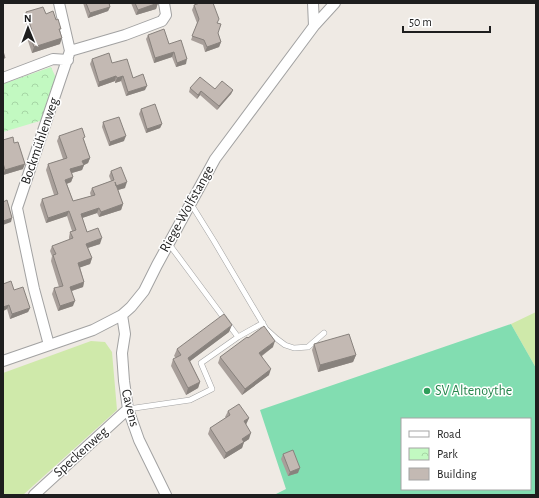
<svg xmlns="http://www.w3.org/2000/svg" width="539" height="498" font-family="'Alegreya Sans',sans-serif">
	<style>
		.grass { fill: #cfe9aa }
		.park { fill: url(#park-crowns) }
		.pitch { fill: #82ddb1; fill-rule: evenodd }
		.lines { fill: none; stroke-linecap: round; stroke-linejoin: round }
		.lane-casing { stroke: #a2a2a2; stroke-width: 6 }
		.street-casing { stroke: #a2a2a2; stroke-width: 12 }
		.lane { stroke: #fff; stroke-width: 5 }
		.street { stroke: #fff; stroke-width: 10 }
		.wall { fill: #a89f9a }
		.shaded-wall { fill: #88827d }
		.building { fill: #c3b9b3; stroke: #88827d }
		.leisure-dot { fill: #2e9e5b; stroke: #fff; stroke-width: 1.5 }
		.labels { text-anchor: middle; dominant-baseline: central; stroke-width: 3; stroke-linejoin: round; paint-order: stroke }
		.street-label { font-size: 14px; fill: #1e1e1e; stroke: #fff }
		.leisure-label { font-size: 14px; fill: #27864d; stroke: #fff; text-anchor: start }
	</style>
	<defs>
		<pattern id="park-crowns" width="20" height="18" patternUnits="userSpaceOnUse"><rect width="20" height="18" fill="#c2f9c1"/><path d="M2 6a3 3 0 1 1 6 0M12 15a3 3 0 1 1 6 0" fill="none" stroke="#a6d5a5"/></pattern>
	</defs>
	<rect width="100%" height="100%" fill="#efeae4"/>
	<path class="grass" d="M536 312V368L511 324Z
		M91 341 105 342 112 352 117 410 23 495H3V373Z"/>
	<path class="park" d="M51 67 56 78 43 120 3 132V84Z"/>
	<path class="pitch" d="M511 324 536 368V495H274L286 489 260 410ZM402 419H530V489H402Z"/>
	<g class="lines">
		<defs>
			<path id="lane" d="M191 204 214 241 266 329 277 339 285 345 294 348 308 347 324 333
				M238 337 263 323
				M128 409 190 400 212 389 201 363 238 337 169 244"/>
			<path id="street" d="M59 3 70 51
				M313 3 314 26
				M3 78 53 59 68 60
				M122 315 125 334 122 353 124 381 128 409 139 440 166 495
				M49 345 34 289 17 208 70 51 125 35 162 21 166 15 164 3
				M3 361 93 330 122 315 131 307 144 291 157 265 215 159 314 26 335 3
				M34 495 128 409"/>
		</defs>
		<use href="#lane" class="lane-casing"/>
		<use href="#street" class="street-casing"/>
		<use href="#lane" class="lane"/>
		<use href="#street" class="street"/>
	</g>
	<path class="wall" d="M83 3H109L110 7 108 11 88 18Z
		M131 3H158L156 9 136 15Z
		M194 5 217 23 218 33 221 42 219 47 205 52 203 45 191 40 197 23 192 10Z
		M26 12 46 14 60 31V44L32 53 27 38 29 32 24 18Z
		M148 35 169 44 186 64 176 67 172 57 154 63 146 39Z
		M92 59 112 63 133 78 145 90 126 96 121 81 115 83V81L98 87 90 64Z
		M190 88 215 89 233 90 231 94 217 110 200 95 197 99 189 92Z
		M141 109 162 124 160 128 146 133 139 114Z
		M103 122 124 141 109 146 102 127Z
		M59 136 84 140 90 158 88 163 84 165 82 170 72 173 73 177 71 182 67 184 73 201 91 196 90 193 92 188 111 181 109 176 111 171 125 188 118 190 123 204 121 210 99 217 97 213 82 218 87 232 100 244 88 248 92 258 90 264 80 267 84 282 83 287 72 291 73 306 58 311 52 294 54 288 59 287 51 261 52 256 50 251 52 246 69 240V237L70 232 72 231 67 216 46 223 40 205 42 199 54 195 46 170 48 164 63 159 57 141Z
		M3 140 23 169 3 175Z
		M3 284 14 290 30 308 28 312 10 319 7 309 3 311Z
		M229 332 190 361 200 382 198 388 186 395 171 366 173 359 176 358 174 356 177 349Z
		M248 338 273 347 262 356 269 375 242 395 218 363 220 357Z
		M314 344 356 355 353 362 318 372 312 350Z
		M228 411 249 418 246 425 249 439 244 442 242 448 224 459 208 434 210 428 226 418 225 417Z
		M283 454 298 473 288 476 281 459Z"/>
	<path class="shaded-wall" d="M158 3 156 9 136 15 138 10Z
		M110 7 108 11 88 18 90 13Z
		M62 38 60 44 32 53 34 47Z
		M221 42 219 47 205 52 207 47Z
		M174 52 172 57 154 63 155 58Z
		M187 59 186 64 176 67 177 63Z
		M116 76 115 81 98 87 99 82Z
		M123 76 121 81 115 83 117 78Z
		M147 86 145 90 126 96 128 92Z
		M233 90 231 94 217 110 219 106Z
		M201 91 200 95 197 99 198 95Z
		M162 124 160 128 146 133 147 129Z
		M126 136 124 141 109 146 110 142Z
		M90 158 88 163 84 165 82 170 68 174 70 169 82 161Z
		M25 164 23 169 3 175 5 170Z
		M73 177 71 182 63 185 65 180Z
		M127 182 125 188 114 191 116 186Z
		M123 204 121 210 99 217 101 212Z
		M99 208 97 213 79 219 81 214Z
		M69 211 67 216 46 223 48 218Z
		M12 218 11 222 3 225V221Z
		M102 238 100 244 84 249 86 244Z
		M92 258 90 264 76 269 78 263Z
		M84 282 83 287 68 292 70 287Z
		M75 301 73 306 58 311 60 306Z
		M9 305 7 309 3 311V307Z
		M30 308 28 312 10 319 12 314Z
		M232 325 229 332 185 365 188 358Z
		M275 341 273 347 257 359 259 353Z
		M356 355 353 362 318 372 320 365Z
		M271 369 269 375 242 395 245 389Z
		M200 382 198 388 186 395 188 388Z
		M249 418 246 424 242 427 244 421Z
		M251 433 249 439 240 445 242 439Z
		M244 442 242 448 224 459 226 453Z
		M300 468 298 473 288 476 290 472Z"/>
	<path class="building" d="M86 3H109L110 7 90 13Z
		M135 3H158L138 10Z
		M200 3H213L219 19 217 23 221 24 218 33 221 42 207 47 204 40 192 36 199 19 194 5Z
		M43 7 46 14 53 11 56 20 58 19 61 29H59L62 38 34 47 29 32 32 31 26 12Z
		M164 29 169 44 181 40 187 59 177 63 174 52 155 58 148 35Z
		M3 51 5 58H3Z
		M109 53 112 63 127 59 133 78 143 74 147 86 128 92 123 76 117 78 116 76 99 82 92 59Z
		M200 77 215 89 222 81 233 90 219 106 201 91 198 95 190 88Z
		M155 104 162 124 147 129 141 109Z
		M119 117 126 136 110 142 103 122Z
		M82 128 85 137 83 138 90 158 82 161 84 165 70 169 73 177 65 180 73 201 95 195 92 188 114 180 111 171 121 167 127 182 116 186 115 182 123 204 101 212 99 208 81 214 87 232 98 228 102 238 86 244 92 258 78 263 84 282 70 287 75 301 60 306 54 288 63 286 53 255 56 254 52 246 73 238 70 232 76 230 69 211 48 218 42 199 58 194 48 164 67 158 59 136Z
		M13 137 14 143 18 142 25 164 5 170 3 163V140Z
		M7 200 12 218 3 221V202Z
		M11 281 14 290 23 287 30 308 12 314 9 305 3 307V284Z
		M224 314 232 325 188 358 200 382 188 388 173 359 181 355 177 349Z
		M264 326 275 341 259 353 271 369 245 389 220 357 247 337 248 338Z
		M349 334 356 355 320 365 314 344Z
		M239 404 249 418 244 421 251 433 242 439 244 442 226 453 210 428 230 415 228 411Z
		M293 450 300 468 290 472 283 454Z"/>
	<circle class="leisure-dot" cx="427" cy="391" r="4"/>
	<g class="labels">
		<g class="street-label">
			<text transform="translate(40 141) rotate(-71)">Bockmühlenweg</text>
			<text transform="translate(187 209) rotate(-61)">Riege-Wolfstange</text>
			<text transform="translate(130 408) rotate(76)">Cavens</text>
			<text transform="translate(81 452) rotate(-42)">Speckenweg</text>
		</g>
		<g class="leisure-label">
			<text x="435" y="391">SV Altenoythe</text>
		</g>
	</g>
	<rect width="539" height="498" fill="none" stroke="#1e1e1e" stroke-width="8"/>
	<rect x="401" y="418" width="130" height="72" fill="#ffffff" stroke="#a5a5a5"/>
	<rect x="409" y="431" width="20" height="6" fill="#ffffff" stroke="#a5a5a5"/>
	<text x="437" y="438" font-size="12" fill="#1e1e1e">Road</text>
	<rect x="409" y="448" width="20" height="12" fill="url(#park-crowns)" stroke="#a5a5a5"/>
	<text x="437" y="458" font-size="12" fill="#1e1e1e">Park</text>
	<rect x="409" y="468" width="20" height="12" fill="#c3b9b3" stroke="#a5a5a5"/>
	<text x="437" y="478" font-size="12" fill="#1e1e1e">Building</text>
	<g transform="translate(28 28) rotate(359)" stroke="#ffffff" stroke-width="3" paint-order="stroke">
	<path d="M0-3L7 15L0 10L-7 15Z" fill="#1e1e1e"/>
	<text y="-6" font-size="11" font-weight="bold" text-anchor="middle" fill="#1e1e1e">N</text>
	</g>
	<path d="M403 26v6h87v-6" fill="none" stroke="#1e1e1e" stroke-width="2"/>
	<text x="409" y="26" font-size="12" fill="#1e1e1e" stroke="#ffffff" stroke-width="3" paint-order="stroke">50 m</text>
</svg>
